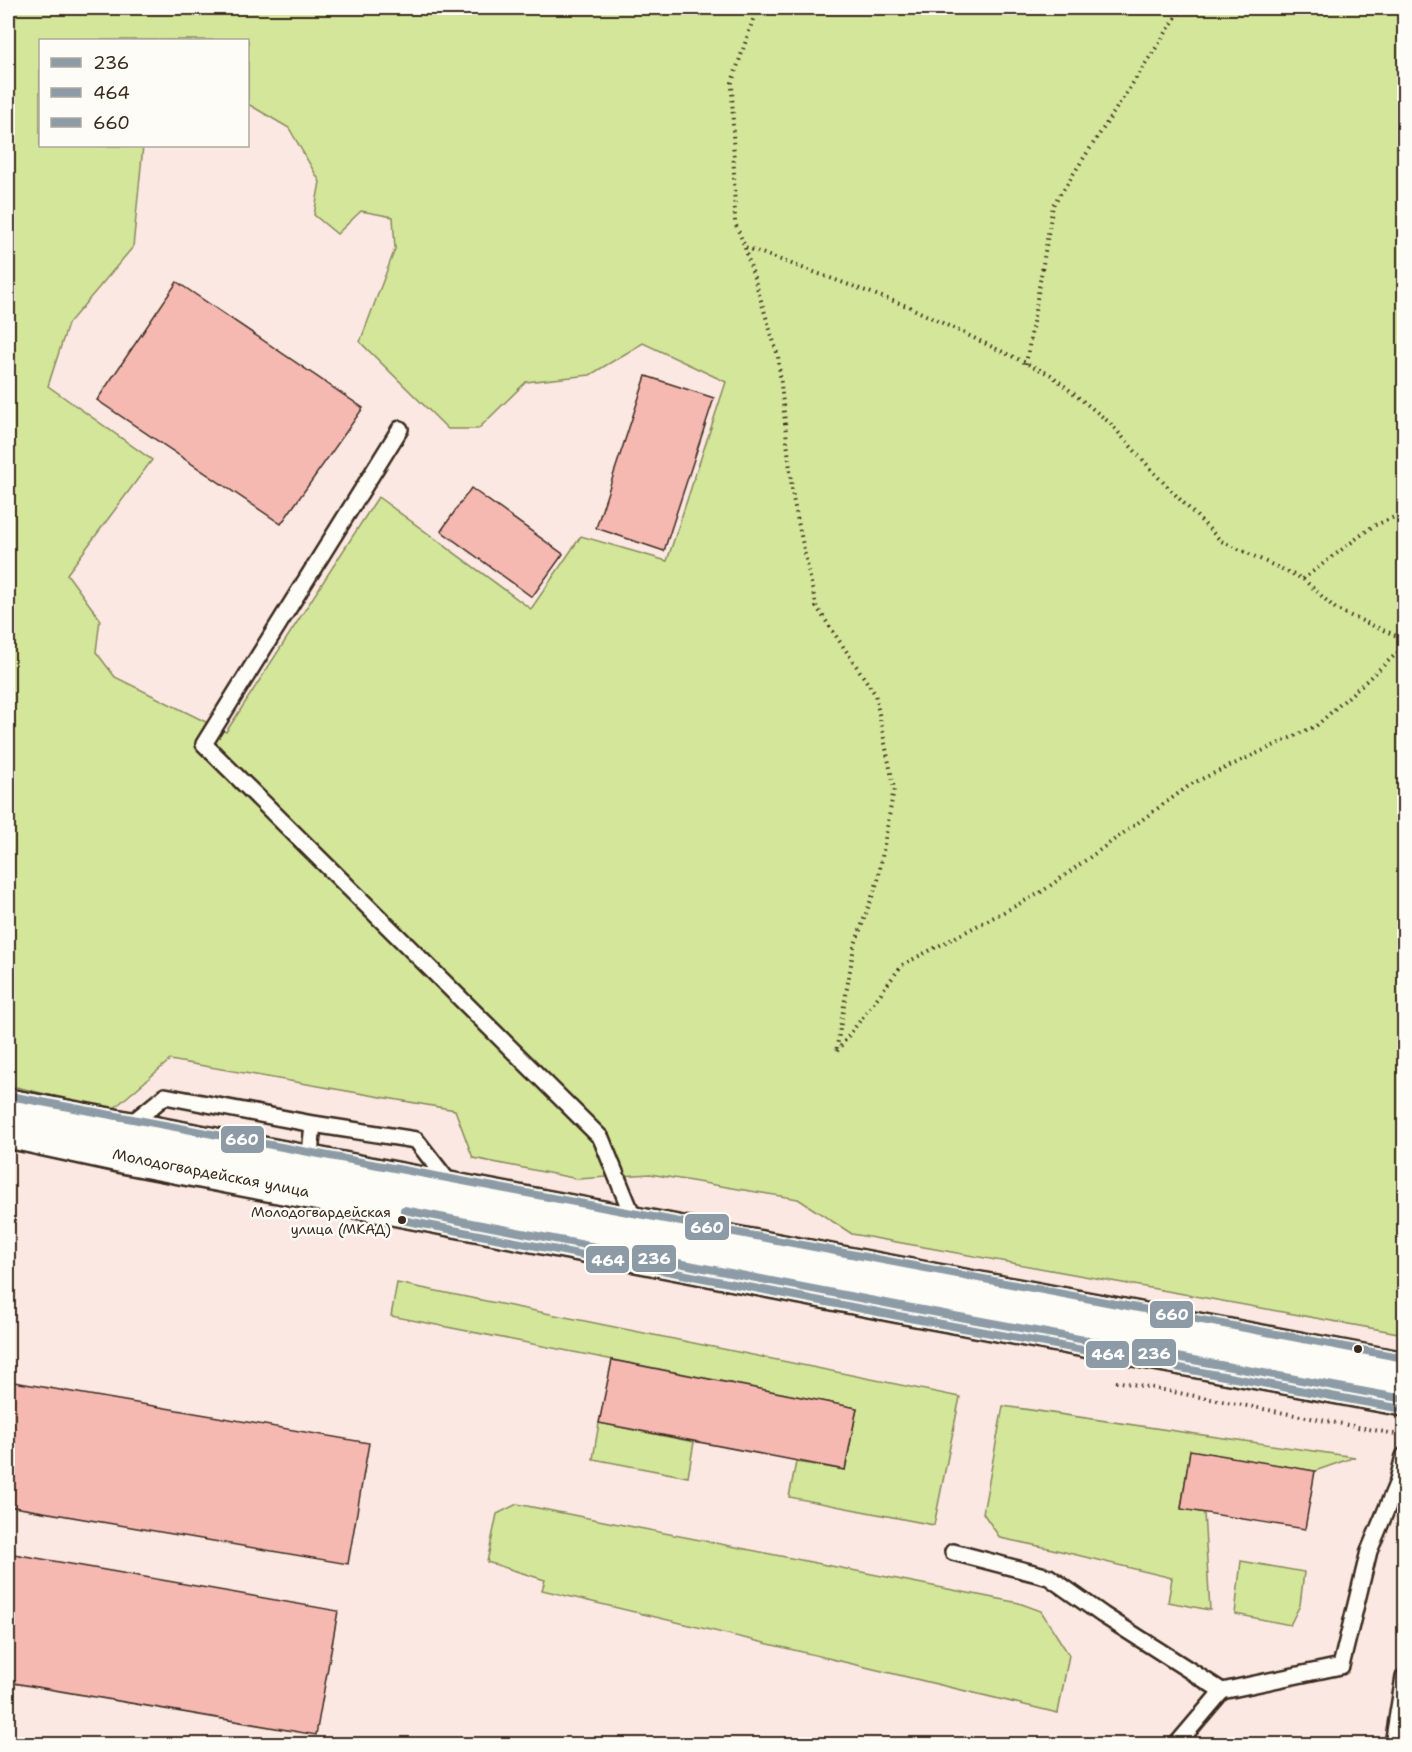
<svg xmlns="http://www.w3.org/2000/svg" width="1412" height="1752" font-family="'Shantell Sans',sans-serif">
	<style>
		.green { fill: #d3e69a; stroke: #87885c; stroke-width: 1.5; fill-rule: evenodd }
		.building { fill: #f5b9b2; stroke: #3b2a1e; stroke-width: 1.5 }
		.lines { fill: none; stroke-linecap: round; stroke-linejoin: round }
		.service-casing { stroke: #3b2a1e; stroke-width: 20 }
		.secondary-casing { stroke: #3b2a1e; stroke-width: 38 }
		.path { stroke: #3b2a1e; stroke-width: 4; stroke-dasharray: 1.5 4.5; stroke-linecap: butt }
		.service { stroke: #fdfcf7; stroke-width: 15 }
		.secondary { stroke: #fdfcf7; stroke-width: 33 }
		.bus-1-casing { stroke: #fdfcf7; stroke-width: 12 }
		.bus-2-casing { stroke: #fdfcf7; stroke-width: 12 }
		.bus-3-casing { stroke: #fdfcf7; stroke-width: 12 }
		.bus-1 { stroke: #8c9ba5; stroke-width: 8 }
		.bus-2 { stroke: #8c9ba5; stroke-width: 8 }
		.bus-3 { stroke: #8c9ba5; stroke-width: 8 }
		.bus-dot { fill: #3b2a1e; stroke: #fdfcf7; stroke-width: 2 }
		.labels { text-anchor: middle; dominant-baseline: central; stroke-width: 5; stroke-linejoin: round; paint-order: stroke }
		.bus-label { font-size: 14px; fill: #3b2a1e; stroke: #fdfcf7; text-anchor: end }
		.street-label { font-size: 15px; fill: #3b2a1e; stroke: #fdfcf7 }
		.line-badge { stroke: #fdfcf7; stroke-width: 2 }
		.badge-label { font-size: 16px; text-anchor: middle; font-weight: bold; fill: #fff }
	</style>
	<rect width="100%" height="100%" fill="#fbe8e2"/>
	<filter id="ink" filterUnits="userSpaceOnUse"><feTurbulence type="fractalNoise" baseFrequency=".0167" numOctaves="2"/><feDisplacementMap in="SourceGraphic" scale="12" xChannelSelector="R" yChannelSelector="G"/><feConvolveMatrix kernelMatrix="1 2 1 2 8 2 1 2 1" color-interpolation-filters="sRGB"/></filter>
	<g filter="url(#ink)">
		<path class="green" d="M8 8H1404V1334L852 1234 798 1199 650 1174 578 1179 473 1158 455 1110 170 1060 112 1110 8 1085ZM40 40H248V104L289 128 320 182 314 215 337 234 361 211 393 217 395 249 360 342 448 429H478L526 382 590 375 643 343 726 382 667 561 581 536 531 609 378 497 226 732 115 677 96 652 100 619 67 574 152 460 48 386 68 324 133 247 143 146H40Z
			M397 1283 960 1397 934 1525 789 1497 796 1462 845 1470 857 1408 391 1316Z
			M1003 1406 1355 1457 1315 1471 1190 1451 1181 1508 1204 1513 1210 1610 1168 1602 1172 1578 1048 1548 1000 1538 983 1513Z
			M599 1423 694 1442 688 1477 593 1459Z
			M517 1504 1019 1603 1041 1611 1069 1655 1058 1713 542 1590 545 1580 487 1562 497 1514Z
			M1241 1561 1304 1572 1300 1605 1290 1625 1235 1614Z"/>
		<path class="building" d="M177 282 363 408 281 524 97 400Z
			M646 376 714 398 664 551 596 528Z
			M471 488 563 554 532 597 441 531Z
			M612 1360 857 1408 845 1470 599 1423Z
			M8 1381 369 1443 348 1564 8 1506Z
			M1190 1450 1315 1471 1305 1529 1181 1509Z
			M8 1553 338 1611 316 1735 8 1682Z"/>
		<g class="lines">
			<defs>
				<path id="service" d="M400 429 204 744 601 1138 636 1224
					M128 1126 165 1096 313 1124 416 1140 451 1185
					M309 1164 313 1124
					M953 1552 1049 1577 1103 1615 1222 1691 1341 1666 1369 1551 1397 1484 1404 1456
					M1177 1744 1222 1691
					M1393 1744 1404 1677"/>
				<path id="secondary" d="M8 1106 1404 1369
					M8 1131 123 1156 906 1307 1404 1399"/>
			</defs>
			<use href="#service" class="service-casing"/>
			<use href="#secondary" class="secondary-casing"/>
			<path class="path" d="M757 8 732 82 735 223 745 247 907 306 1051 375 1110 423 1159 478 1221 541 1303 579 1337 610 1404 639
				M745 248 778 356 793 498 816 606 875 694 894 788 878 880 854 947 836 1052
				M1026 364 1053 205 1182 8
				M1303 579 1373 526 1404 513
				M837 1051 902 965 1040 893 1193 783 1316 726 1404 647
				M1116 1381 1395 1434"/>
			<use href="#service" class="service"/>
			<use href="#secondary" class="secondary"/>
			<defs>
				<path id="bus-1" d="M404 1210 906 1307 1404 1399"/>
				<path id="bus-2" d="M402 1220 904 1317 1402 1409"/>
				<path id="bus-3" d="M10 1096 1404 1358"/>
			</defs>
			<use href="#bus-1" class="bus-1-casing"/>
			<use href="#bus-2" class="bus-2-casing"/>
			<use href="#bus-3" class="bus-3-casing"/>
			<use href="#bus-1" class="bus-1"/>
			<use href="#bus-2" class="bus-2"/>
			<use href="#bus-3" class="bus-3"/>
		</g>
	</g>
	<g class="bus-dot">
		<circle cx="402" cy="1220" r="5"/>
		<circle cx="1358" cy="1349" r="5"/>
	</g>
	<g class="labels">
		<g class="bus-label">
			<text x="391" y="1212">Молодогвардейская<tspan x="391" dy="17">улица (МКАД)</tspan></text>
		</g>
		<g class="street-label">
			<text transform="translate(211 1173) rotate(11)">Молодогвардейская улица</text>
		</g>
	</g>
	<g class="line-badge">
		<rect x="220" y="1125" width="45" height="29" rx="6" fill="#8c9ba5"/>
		<rect x="684" y="1213" width="46" height="28" rx="6" fill="#8c9ba5"/>
		<rect x="631" y="1244" width="46" height="29" rx="6" fill="#8c9ba5"/>
		<rect x="585" y="1245" width="45" height="29" rx="6" fill="#8c9ba5"/>
		<rect x="1149" y="1300" width="45" height="29" rx="6" fill="#8c9ba5"/>
		<rect x="1131" y="1338" width="46" height="29" rx="6" fill="#8c9ba5"/>
		<rect x="1085" y="1340" width="45" height="29" rx="6" fill="#8c9ba5"/>
	</g>
	<g class="badge-label">
		<text x="242" y="1145">660</text>
		<text x="707" y="1233">660</text>
		<text x="654" y="1264">236</text>
		<text x="608" y="1266">464</text>
		<text x="1172" y="1320">660</text>
		<text x="1154" y="1359">236</text>
		<text x="1108" y="1360">464</text>
	</g>
	<rect width="1412" height="1752" fill="none" stroke="#fdfcf7" stroke-width="30"/>
	<rect x="15" y="15" width="1382" height="1722" fill="none" stroke="#3b2a1e" stroke-width="2" filter="url(#ink)"/>
	<rect x="39" y="39" width="210" height="108" fill="#fdfcf7" stroke="#afa8a0" stroke-width="1.5"/>
	<rect x="51" y="58" width="30" height="9" fill="#8c9ba5" stroke="#afa8a0" stroke-width="1.5"/>
	<text x="93" y="69" font-size="18" fill="#3b2a1e">236</text>
	<rect x="51" y="88" width="30" height="9" fill="#8c9ba5" stroke="#afa8a0" stroke-width="1.5"/>
	<text x="93" y="99" font-size="18" fill="#3b2a1e">464</text>
	<rect x="51" y="118" width="30" height="9" fill="#8c9ba5" stroke="#afa8a0" stroke-width="1.5"/>
	<text x="93" y="129" font-size="18" fill="#3b2a1e">660</text>
</svg>
